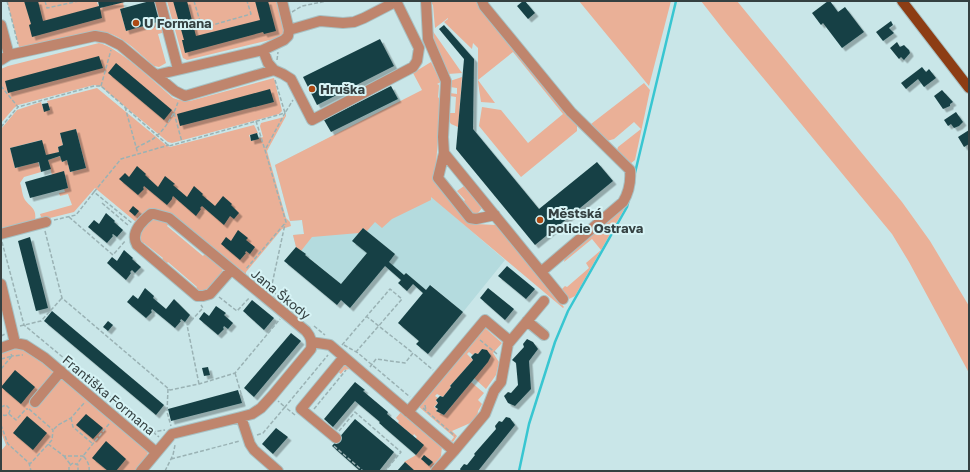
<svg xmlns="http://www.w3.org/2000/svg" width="970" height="472" font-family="'Golos Text',sans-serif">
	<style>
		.built { fill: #b4dbde }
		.green { fill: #eab097 }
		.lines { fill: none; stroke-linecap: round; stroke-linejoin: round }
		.stream { stroke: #38c6d1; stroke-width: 2.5 }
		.building { fill: #174145; filter: url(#shadow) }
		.minor-casing { stroke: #a8c1c3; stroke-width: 12 }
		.major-casing { stroke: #a8c1c3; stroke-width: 12 }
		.path { stroke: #9ab2b4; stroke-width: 1.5; stroke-dasharray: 4 2; stroke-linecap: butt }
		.minor { stroke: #bf856d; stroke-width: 10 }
		.major { stroke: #8d3d14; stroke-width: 10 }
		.poi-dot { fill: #ad4a14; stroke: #d6f3f5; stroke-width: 1.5 }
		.labels { text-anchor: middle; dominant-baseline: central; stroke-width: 4; stroke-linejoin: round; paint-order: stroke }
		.poi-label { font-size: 13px; font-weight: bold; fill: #344041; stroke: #d6f3f5; text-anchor: start }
		.street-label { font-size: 13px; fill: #344041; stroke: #d6f3f5 }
	</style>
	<defs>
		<filter id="shadow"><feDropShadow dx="3.5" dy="3.5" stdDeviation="0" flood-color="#0004"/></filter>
	</defs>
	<rect width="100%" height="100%" fill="#c9e6e8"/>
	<path class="built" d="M437 84 439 85 432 197 505 260 463 312 431 285 426 290 406 273 404 275 389 262 395 254 363 228 353 241 367 253 341 284 296 247 293 235 304 234 302 220 290 221 275 165Z"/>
	<path class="green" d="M7 1H98L97 3 100 8 123 2 124 8 120 9 126 31 161 21 166 32 158 34 166 63 159 67 154 66C135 50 117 28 90 32L23 49 19 47Z
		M167 1H278L285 30 283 36 274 39 187 60 183 58 182 55Z
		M429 1H479L577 126V131L521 177 479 126 482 107 501 110 528 143 563 114 513 52 478 80 495 103 481 102 478 82V48L473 43 472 49 444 22 448 19V18L435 28 433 5Z
		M579 1H671L649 86Z
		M701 1H737L902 202 930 241 969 306V373L909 262 892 234 726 33Z
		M432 30 462 73 448 74 433 45Z
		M99 43C117 46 157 84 173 98L179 100 190 101 274 78 282 111 279 114 172 143 168 142 100 86 94 85 18 105 14 108 1 123V69L8 66Z
		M431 62 441 82 437 84 439 85 438 97 441 101 435 177 436 184 468 222 475 224 496 225 564 307 563 308 431 197V200L392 219 382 228 375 222 367 231 363 228 359 233 312 237 301 251 296 247 293 235 304 234 302 220 290 221 275 165 422 90 413 73Z
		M462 77 458 127 451 124 449 121 450 116H448V113H455L456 97 450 96V93L457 94V88L450 87V81Z
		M644 83 650 90 635 160 630 164 617 150 618 147 641 129 634 122 614 139 607 141 591 124Z
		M97 88 166 145 170 147 254 125 258 133 249 135 251 141 263 137 260 126 261 123 284 117 286 113V116L267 151 286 218 290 222 291 226 282 229 246 272V275L249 277 247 278 171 215 136 222 95 188 74 212 42 220 40 214 72 205 68 194 60 196 59 193 65 192 64 189 68 188 64 172 52 175 48 160 60 156 62 162 67 160 70 172 86 168 76 129 60 134 63 145 58 147 59 152 46 156 41 140 10 148 15 168 38 162 41 172 24 177 20 183C22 188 22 195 25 200 30 207 37 208 35 220L1 231V129L17 110 41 102 44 111 50 110 47 101Z
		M464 186 482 208 478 213 474 214 463 202 465 200 457 191Z
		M626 206 575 296 569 299 561 290 565 286 567 287 589 268 586 263 601 250 592 239 564 262 565 258Z
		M151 218 170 222 167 226 203 256 206 252 222 267 223 273 209 291H194L197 287 168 262 164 266 160 262 163 258 144 243 141 246 138 236Z
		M484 327 502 343 493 353 499 362 496 375 486 389 474 378 486 350 482 349 478 354 475 353 473 355 469 352 467 354 473 360 452 384H451L450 386 451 387 443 397 437 394 435 396 438 398 436 401 438 403 434 407 437 409 436 411 444 415 471 382 484 393 478 400 482 404 478 411 477 419 475 421 452 431 457 436 453 442 451 441 454 437 418 406Z
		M15 349H22L35 354 148 452 146 459 136 471H1V451L6 445 1 432V352Z
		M344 366H348L442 446 441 456 429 471H414L404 462 416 455V438L417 437 414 434 413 436 398 423 399 421 396 418 401 412 350 369 344 370 341 374 337 371Z"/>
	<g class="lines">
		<path class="stream" d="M634 177 676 1
			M519 471 529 424 555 342 568 311 627 207 629 199"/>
	</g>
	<path class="building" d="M24 1H38L43 21 99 6 98 1 125 2 100 8 102 18 32 37 29 25 31 24Z
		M150 1H156L161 21 126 31 120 9Z
		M173 1H187L196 36 260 20 255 1H268L276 31 264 34 263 32 185 53 182 40H184Z
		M523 1H525L535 13 528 19 517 6Z
		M828 1H830L838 12 845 7 864 32 842 48 823 23 821 25 812 13Z
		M891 21 893 25 889 28 894 33 883 41 876 32Z
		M444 25 474 59 473 129 539 209 597 162 613 181 535 245 456 149 464 59 439 29Z
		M380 39 394 66 317 105 303 77Z
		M897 42 900 47 904 45 909 50 910 53 904 60 901 57 899 59 890 48Z
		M99 56 103 68 8 93 5 81Z
		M116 63 172 110 164 120 108 73Z
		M922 67 926 72 929 69 936 78 924 87 918 79 906 89 901 83Z
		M391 86 398 99 331 132 324 120Z
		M270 89 274 102 180 126 177 114Z
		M942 90 953 102 950 104V106L943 109 934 96Z
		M48 103 50 110 44 112 42 104Z
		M956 112 963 122 959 126 954 128 951 124 948 126 944 120Z
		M76 129 86 168 70 172 67 160 62 162 60 156 48 160 51 169 41 172 39 162 15 168 10 148 42 140 46 155 59 152 58 147 63 145 60 133Z
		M969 130V144L964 147 958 137Z
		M257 133 259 139 251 141 250 135Z
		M137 166 146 174 145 175 158 187 165 176 175 184 173 185 187 197 194 186 203 194 202 195 215 206 223 196 232 204 231 205 239 213 234 219 230 216 224 225 202 206 200 208 201 209 196 216 173 196 172 198V199L167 205 144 186 143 188 144 189 138 195 119 179 125 173 129 177Z
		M64 171 68 188 30 198 25 182Z
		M133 206 139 211 135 216 129 211Z
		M106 213 115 221 114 222 123 230 117 237 113 234 112 235 113 236 107 243 88 227 94 220 99 224Z
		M363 228 395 254 389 262 404 275 406 273 426 290 430 285 463 312 428 354 416 344 419 341 398 323 423 293 413 284 407 291 398 283 401 280 385 266 350 308 341 300 337 305 284 261 296 247 306 254 305 255 341 284 367 253 352 241Z
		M238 230 248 238 246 240 255 247 250 254 246 251 245 253H246L240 260 221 244 226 237 231 241Z
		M30 237 48 308 36 311 18 241Z
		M124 250 133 258 132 259 141 267 135 273 132 270 130 272 131 273 126 280 107 263 112 257 117 261Z
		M507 266 535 289 526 299 498 276Z
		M145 288 154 296 153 298 166 309 174 299 190 315 185 322 181 319 180 321H181L175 328 152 309 151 311 152 312 146 318 127 302 133 295 138 299Z
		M488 288 514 309 505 320 480 298Z
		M252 300 274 318 264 330 243 311Z
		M216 306 226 313 224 315 233 323 228 329 224 326 223 328 224 329 218 335 199 319 204 312 209 316Z
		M52 311 164 405 156 415 44 321Z
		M108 321 113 325 108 331 103 327Z
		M291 333 301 341 254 397 244 388Z
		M527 339 533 342 538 349 529 361 531 389 515 406 508 403 504 396 508 392 511 393 518 385 516 363 512 360 524 347 523 344Z
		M482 349 487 350 491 356 488 362 444 415 436 411 438 409 435 407 438 403 436 400 440 396 443 397 451 387 450 386 473 360 471 357 475 353 478 354Z
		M208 367 210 375 204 376 202 368Z
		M15 370 35 387 21 404 1 387Z
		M355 382 365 390 363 391 388 412 387 414 424 445 416 455 379 423 380 422 355 401 333 427 324 419Z
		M238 390 242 403 171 421 168 409Z
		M86 414 103 428 93 439 76 425Z
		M27 416 47 433 33 450 13 433Z
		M506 417 510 418 515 425 486 461 478 471H461L460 469 464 464 467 465 475 455 474 454 496 429 495 426 499 421 502 422Z
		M355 419 394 452 379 471H360L332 446Z
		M276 428 288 437 273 454 262 444Z
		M106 441 126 459 116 471H108L92 458Z
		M424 455 433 462 429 466 421 459Z
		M405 462 415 471H397Z"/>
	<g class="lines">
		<defs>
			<path id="minor" d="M160 1 178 69
				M426 1 428 39 446 81 443 137 444 153 563 299
				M482 1 484 6 571 112 630 170C631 181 629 192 623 202L541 272
				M1 25 9 55
				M289 30 320 21 343 23 354 22 364 18 397 1
				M263 50 268 63 274 70 283 74 291 79 312 120 413 67 417 61 419 48 396 1
				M1 60 9 55 95 36 106 38 120 45 175 91 185 96 274 70
				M156 75 263 50 284 40 288 36 289 30 282 1
				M444 153 438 178 470 218 476 219 495 215
				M1 234 46 222
				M1 284 15 343
				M527 321 544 335
				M312 342 330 345 454 451 436 471
				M1 348 15 343 25 345 45 358 156 452
				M35 402 61 371
				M408 412 485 320 510 341
				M241 417 250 444 254 450 278 471
				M336 438 301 409 344 357
				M454 451 485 414 494 391 501 382 508 344 544 301
				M141 471 172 434 241 417 252 414 261 408 272 396 311 349C312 341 311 337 306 331L169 218 154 214H151C142 221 130 233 137 245L197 296H203L210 294 231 270"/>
			<path id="major" d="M902 1 969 88"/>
		</defs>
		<use href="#minor" class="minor-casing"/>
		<use href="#major" class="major-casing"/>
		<path class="path" d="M7 1 18 44
			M45 1 47 8 79 1
			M194 1 202 28 251 14 247 1
			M292 12 302 6 327 1
			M277 60 278 52
			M275 80 285 113 293 100
			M1 86 18 107 94 86H101L169 146 285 113 265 150 286 222 246 269
			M101 86 111 50
			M125 107 138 154 169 145
			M174 113 182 142
			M256 121 265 150
			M1 127 18 107
			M136 148C141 145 148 142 153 139 164 131 174 115 178 102
			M94 192 121 159 138 154
			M102 203 129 226
			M69 217 113 255 126 240
			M54 220 76 215 94 192 132 223
			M45 231 62 298 170 390 199 384 235 373 280 319
			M2 242 24 325 153 432 165 430
			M264 284 288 304
			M271 289 285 224
			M219 297 237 311 250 297
			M366 316 413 353
			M20 326 41 321 62 298
			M314 326 325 335
			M1 336 5 334
			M480 340 497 354
			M342 345 390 289 402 299 356 352
			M344 345 358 353 410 397
			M11 354 12 356 23 355
			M1 359 12 356 1 369
			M370 367 376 359 405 363 413 353 433 370
			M235 373 245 407
			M199 384 187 325 203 308 201 305
			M168 389 167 412 171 426
			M425 405 426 411
			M1 407 6 405 10 409C10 415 5 417 1 414
			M423 408 455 436
			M29 409 53 430 52 440 29 465
			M314 409 346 370
			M9 414 16 420 26 409H28
			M295 415 285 407 328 355
			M71 418 73 427 93 444
			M1 425 8 444 29 463 31 471
			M54 429 58 425 71 418 85 402
			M339 431 355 412 401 452 385 471
			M153 432 159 437
			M257 435 263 433 285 407 278 401
			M48 444 64 456H83L77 464
			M334 446 363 471
			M64 456 70 464
			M171 459 240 441
			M48 471H50
			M69 471V466L73 463 78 465V471
			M89 471C90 465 87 460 83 456L109 424
			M165 471 173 455 175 445"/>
		<use href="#minor" class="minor"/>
		<use href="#major" class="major"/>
	</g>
	<g class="poi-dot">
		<circle cx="136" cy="23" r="4"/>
		<circle cx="312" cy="89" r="4"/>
		<circle cx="540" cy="220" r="4"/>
	</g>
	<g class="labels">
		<g class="poi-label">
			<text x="144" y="23">U Formana</text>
			<text x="320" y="89">Hruška</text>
			<text x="548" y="213">Městská<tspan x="548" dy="15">policie Ostrava</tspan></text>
		</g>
		<g class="street-label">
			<text transform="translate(281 294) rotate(39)">Jana Škody</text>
			<text transform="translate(109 395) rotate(40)">Františka Formana</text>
		</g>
	</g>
	<rect width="970" height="472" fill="none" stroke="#344041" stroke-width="4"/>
</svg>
